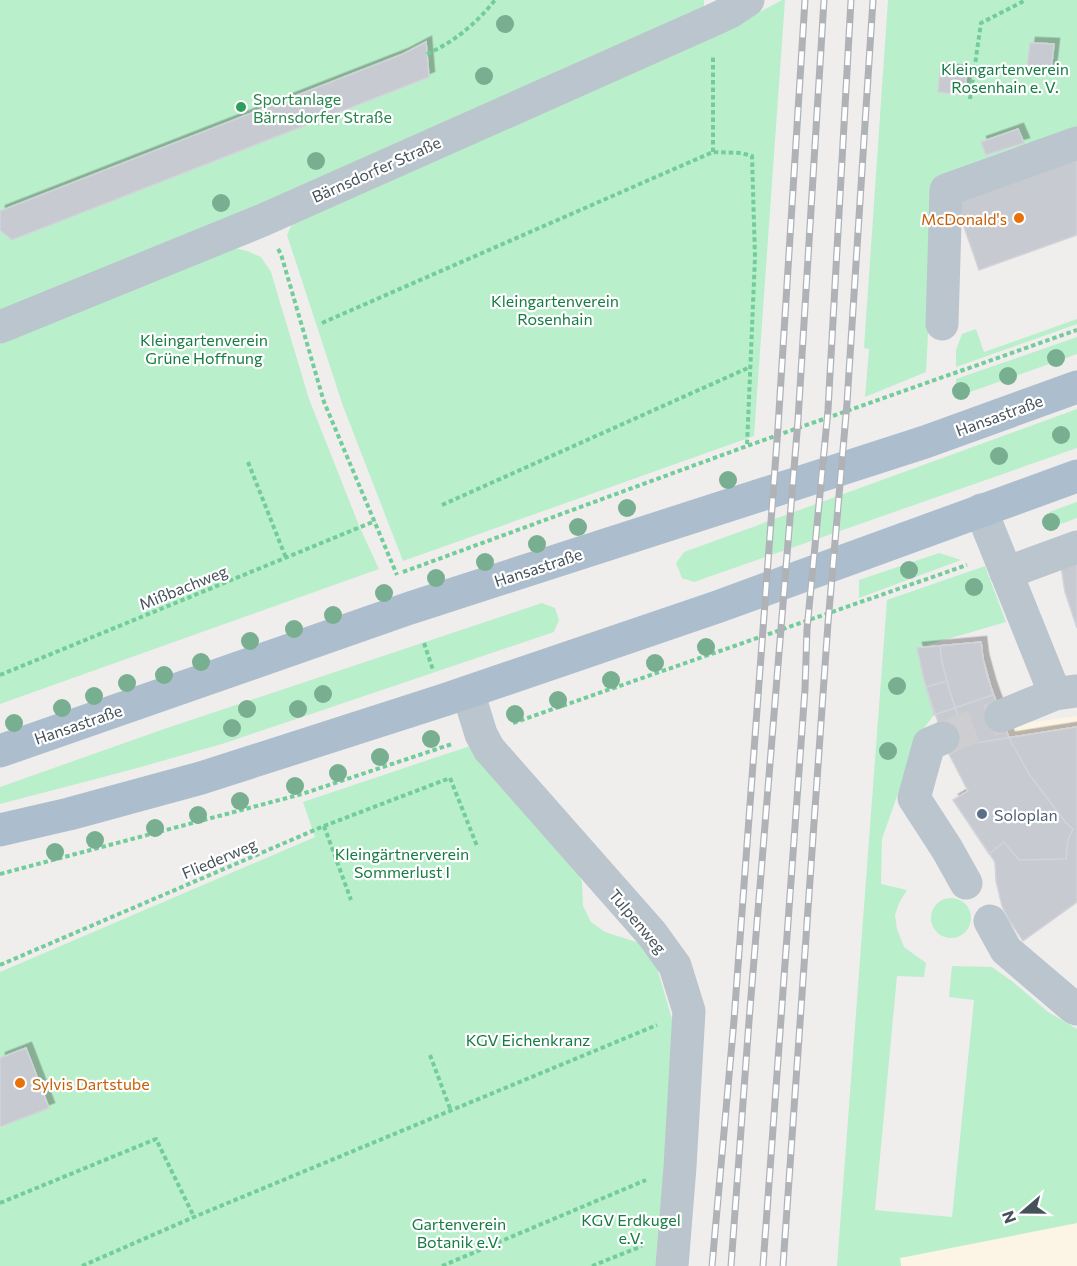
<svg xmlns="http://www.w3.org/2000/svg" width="1077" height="1266" font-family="Commissioner,sans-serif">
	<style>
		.commercial { fill: #fcf4e5 }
		.green { fill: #baefcc }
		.building { fill: #c7cad0; stroke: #d1d4d9; stroke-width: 1.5; filter: url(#shadow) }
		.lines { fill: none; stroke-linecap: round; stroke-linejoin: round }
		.minor-tunnel { stroke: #ceced0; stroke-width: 33; stroke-dasharray: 33 16; stroke-linecap: butt }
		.path { stroke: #72cd9b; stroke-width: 4; stroke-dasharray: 4.5 3; stroke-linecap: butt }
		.minor { stroke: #bbc5cd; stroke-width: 33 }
		.major { stroke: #acbecd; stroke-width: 33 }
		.rail-casing { stroke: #afb3b8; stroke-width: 7 }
		.rail { stroke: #fff; stroke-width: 4.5; stroke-dasharray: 14; stroke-linecap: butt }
		.tree { fill: #78af90 }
		.leisure-dot { fill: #2e9e5b; stroke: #fff; stroke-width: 2 }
		.food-dot { fill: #e8710a; stroke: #fff; stroke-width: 2 }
		.service-dot { fill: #5c6f8a; stroke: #fff; stroke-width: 2 }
		.labels { text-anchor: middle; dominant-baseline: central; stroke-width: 4.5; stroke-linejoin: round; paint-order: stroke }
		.park-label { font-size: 16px; fill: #167c43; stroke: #fff }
		.leisure-label { font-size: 16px; fill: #27864d; stroke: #fff; text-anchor: start }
		.street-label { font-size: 16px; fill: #45525a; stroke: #fff }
		.food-label { font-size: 16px; fill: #c56008; stroke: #fff; text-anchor: end }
		.service-label { font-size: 16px; fill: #4e5e75; stroke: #fff; text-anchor: start }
	</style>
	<defs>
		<filter id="shadow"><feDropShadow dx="5.5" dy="-5.5" stdDeviation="0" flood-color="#0004"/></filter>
	</defs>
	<rect width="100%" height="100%" fill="#f0eded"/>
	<path class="commercial" d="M1077 716V727L1009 738 1005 726Z
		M1077 1223V1266H901L900 1258Z"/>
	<path class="green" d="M0 0H704V7L260 208 0 311Z
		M782 0H785L754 436 403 561 343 406 287 235 293 222 741 22Z
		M888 0H1077V128L936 177 926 372 865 397 869 349 864 348Z
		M227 246 247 251 261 257 271 272 309 399 360 528 379 569 0 704V342Z
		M1077 319V324L956 367V350L962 334 976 329 984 352Z
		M1077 337V354L956 397V379Z
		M1077 409V448L694 582 682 578 676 563 684 552Z
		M1077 502V518L1061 524 1049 512Z
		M939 553 961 560 859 598V580Z
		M985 566 1006 622 917 648 924 680 934 715 918 736 882 839 881 884 907 890 899 903 895 915 897 929 904 947 926 963 924 977 897 976 875 1210 952 1217 974 1000 949 997 952 966 992 967 1013 982 1048 1012 1077 1029V1223L900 1258 901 1266H837L887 600Z
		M542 603 555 608 559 620 554 632 222 744 130 770 0 804V787L164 729Z
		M470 746 562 842 582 882 583 906 591 922 605 932 649 946 657 968 672 1019V1113L664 1266H0V1128L9 1124 0 1127V972L315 837 303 802Z
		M931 918a20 20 0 1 1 40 0a20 20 0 1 1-40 0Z"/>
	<path class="building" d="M426 42 429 77 12 240 0 230V211L403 54Z
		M1030 43 1054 44 1051 70 1027 67Z
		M940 69 967 72 964 95 938 92Z
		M1018 129 1024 143 986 155 981 142Z
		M1077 158V235L979 270 955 201Z
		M1077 560V628L1065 592 1061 566Z
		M981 642 983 659 993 695 934 715 924 680 917 648Z
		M981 642 983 659 987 676 1009 738 1029 774 1066 823 1073 829 1068 840 1066 859 1019 860 1004 842 989 854 953 800 968 791 949 754 969 744 961 724 949 689 942 662 940 646Z
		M947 681 955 708 969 744 949 754 926 687Z
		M1077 727V902L1023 941 1009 920 1002 906 996 881 995 862 953 800 968 791 949 754 969 744Z
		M26 1048 49 1108 0 1127V1058Z"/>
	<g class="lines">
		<path class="minor-tunnel" d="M943 738 1001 716"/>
		<path class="path" d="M427 54C454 42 477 23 495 0
			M970 99 981 23 1026 0
			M713 152V57
			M278 249 281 254 324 402 397 575
			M322 323 713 152 741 153 752 156 755 257 747 446
			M248 462 286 558
			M442 505 750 367
			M403 572 747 446 1077 330
			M424 643 433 670
			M0 675 375 521
			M513 723 967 565
			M324 826 351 900
			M0 874 302 794 452 744
			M0 965 324 826 450 778 477 846
			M430 1055 451 1111
			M0 1203 156 1139 194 1217
			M82 1266 194 1217 657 1025
			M442 1266 646 1180
			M592 1266 642 1246"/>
		<path class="minor" d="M942 324 946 190 1077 143
			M0 327 263 220 713 20 730 12 748 0
			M981 510 1055 694
			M1006 573 1077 547
			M468 692 481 734 489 749 652 934 675 966 689 1011 680 1167 672 1266
			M1001 716 1055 694 1075 691
			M943 738 929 744 914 798 947 849 966 883
			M990 921 1006 950 1074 1008 1077 1009"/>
		<path class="major" d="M0 751 410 608 925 442 1077 387
			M0 830 69 814 201 778 444 700 717 607 1077 476"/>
		<defs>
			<path id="rail" d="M712 1266 734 1020 778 427 805 0
				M731 1266 749 1021 798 420 824 0
				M763 1266 805 689 807 629 828 410 851 0
				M783 1266 828 623 847 403 873 0"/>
		</defs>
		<use href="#rail" class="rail-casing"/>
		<use href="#rail" class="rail"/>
	</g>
	<g class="tree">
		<circle cx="505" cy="24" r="9"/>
		<circle cx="484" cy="76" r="9"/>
		<circle cx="316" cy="161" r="9"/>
		<circle cx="221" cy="203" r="9"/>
		<circle cx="1056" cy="358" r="9"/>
		<circle cx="1008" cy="376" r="9"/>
		<circle cx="961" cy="391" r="9"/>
		<circle cx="1061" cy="435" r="9"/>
		<circle cx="999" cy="456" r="9"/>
		<circle cx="728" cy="480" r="9"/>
		<circle cx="627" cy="508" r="9"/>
		<circle cx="1051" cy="522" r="9"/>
		<circle cx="578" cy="527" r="9"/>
		<circle cx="537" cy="544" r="9"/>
		<circle cx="485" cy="562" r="9"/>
		<circle cx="909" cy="570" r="9"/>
		<circle cx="436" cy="578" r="9"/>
		<circle cx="974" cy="587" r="9"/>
		<circle cx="384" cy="593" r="9"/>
		<circle cx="333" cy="615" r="9"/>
		<circle cx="294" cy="629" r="9"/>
		<circle cx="250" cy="641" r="9"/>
		<circle cx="706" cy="647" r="9"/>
		<circle cx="201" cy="662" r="9"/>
		<circle cx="655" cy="663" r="9"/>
		<circle cx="164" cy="675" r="9"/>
		<circle cx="611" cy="680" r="9"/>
		<circle cx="127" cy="683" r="9"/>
		<circle cx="897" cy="686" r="9"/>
		<circle cx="323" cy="694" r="9"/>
		<circle cx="94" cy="696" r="9"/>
		<circle cx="558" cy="700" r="9"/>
		<circle cx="62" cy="708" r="9"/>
		<circle cx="247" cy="709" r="9"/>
		<circle cx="298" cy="709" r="9"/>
		<circle cx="515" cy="714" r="9"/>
		<circle cx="14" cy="723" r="9"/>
		<circle cx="232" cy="728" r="9"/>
		<circle cx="431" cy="739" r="9"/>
		<circle cx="888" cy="751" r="9"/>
		<circle cx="380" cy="757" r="9"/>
		<circle cx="338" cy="773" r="9"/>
		<circle cx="295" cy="786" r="9"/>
		<circle cx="240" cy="801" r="9"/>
		<circle cx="198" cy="815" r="9"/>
		<circle cx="155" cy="828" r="9"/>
		<circle cx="95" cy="840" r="9"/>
		<circle cx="55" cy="852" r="9"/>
	</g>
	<circle class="leisure-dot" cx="241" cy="107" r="6"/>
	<g class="food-dot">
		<circle cx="1019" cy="218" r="6"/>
		<circle cx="20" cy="1083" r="6"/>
	</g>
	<circle class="service-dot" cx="982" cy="814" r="6"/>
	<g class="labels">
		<g class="park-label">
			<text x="1005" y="68">Kleingartenverein<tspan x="1005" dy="18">Rosenhain e. V.</tspan></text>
			<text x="555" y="300">Kleingartenverein<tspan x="555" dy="18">Rosenhain</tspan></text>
			<text x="204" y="339">Kleingartenverein<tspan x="204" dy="18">Grüne Hoffnung</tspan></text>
			<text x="402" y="853">Kleingärtnerverein<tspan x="402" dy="18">Sommerlust I</tspan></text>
			<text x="528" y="1039">KGV Eichenkranz</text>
			<text x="631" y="1219">KGV Erdkugel<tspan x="631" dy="18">e.V.</tspan></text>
			<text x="459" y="1223">Gartenverein<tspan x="459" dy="18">Botanik e.V.</tspan></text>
		</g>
		<g class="leisure-label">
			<text x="253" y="98">Sportanlage<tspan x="253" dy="18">Bärnsdorfer Straße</tspan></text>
		</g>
		<g class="street-label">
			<text transform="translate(376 169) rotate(-24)">Bärnsdorfer Straße</text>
			<text transform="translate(999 415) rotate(-20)">Hansastraße</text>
			<text transform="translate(538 567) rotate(-18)">Hansastraße</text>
			<text transform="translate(183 587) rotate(-22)">Mißbachweg</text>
			<text transform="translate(78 724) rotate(-19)">Hansastraße</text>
			<text transform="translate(219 858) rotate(-23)">Fliederweg</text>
			<text transform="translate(638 921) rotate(50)">Tulpenweg</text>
		</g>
		<g class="food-label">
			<text x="1007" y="218">McDonald's</text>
			<text x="32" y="1083" text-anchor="start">Sylvis Dartstube</text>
		</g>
		<g class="service-label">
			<text x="994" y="814">Soloplan</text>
		</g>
	</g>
	<g transform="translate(1023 1212) rotate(250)" stroke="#ffffff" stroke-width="4.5" paint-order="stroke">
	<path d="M0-4.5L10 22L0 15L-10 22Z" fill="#45525a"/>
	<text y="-9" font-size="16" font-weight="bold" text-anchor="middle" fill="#45525a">N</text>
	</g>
</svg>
